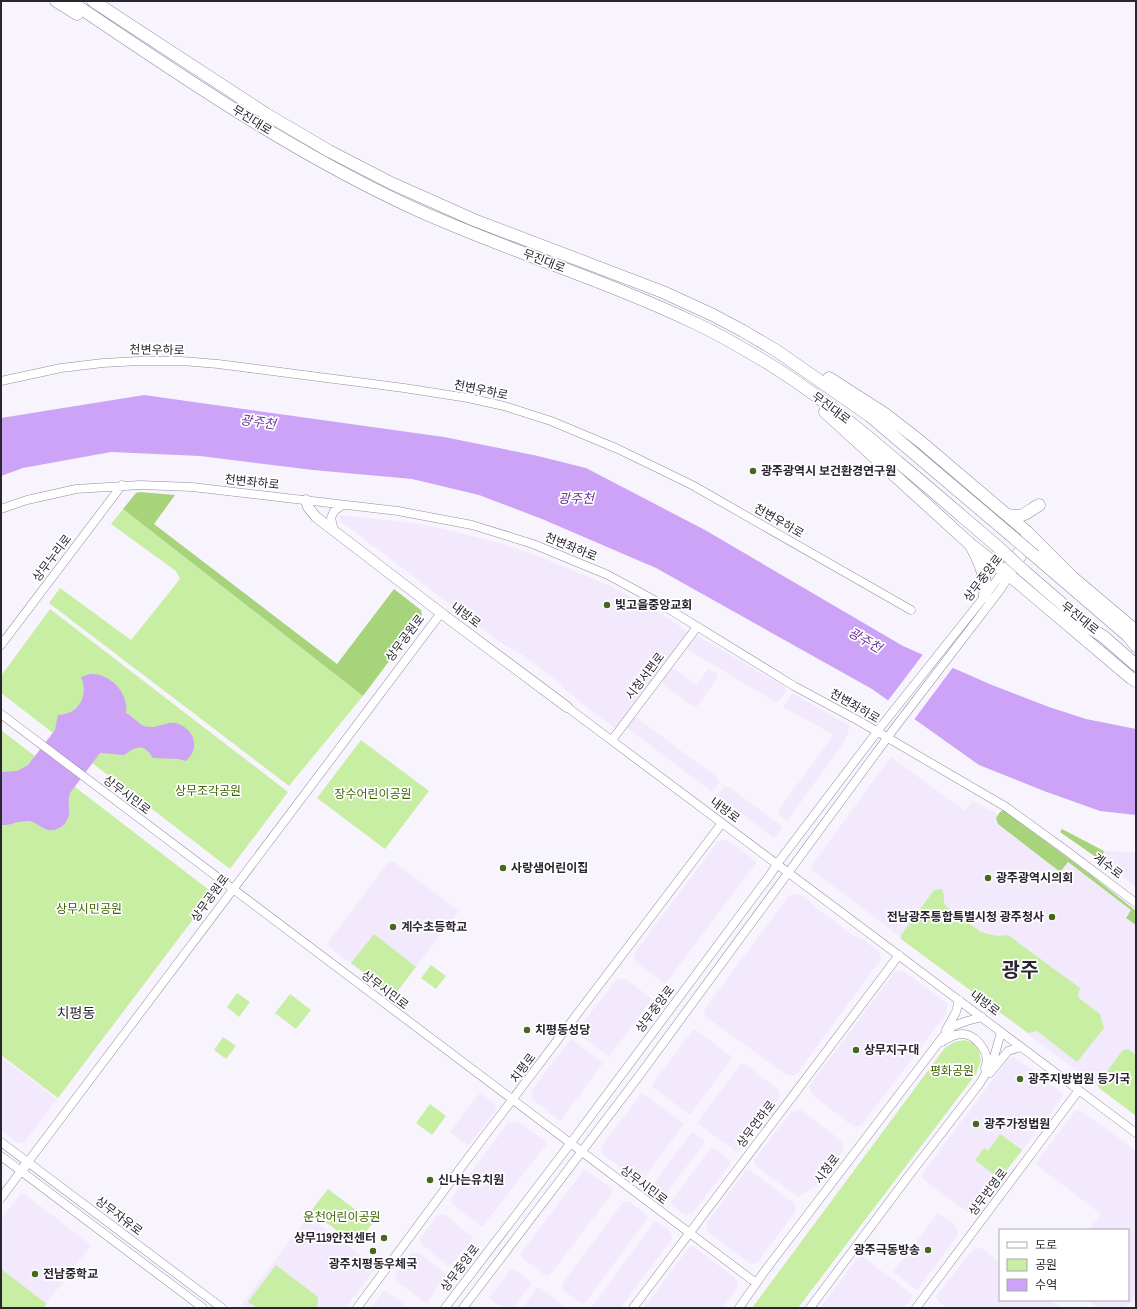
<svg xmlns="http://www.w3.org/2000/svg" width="1137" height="1309" font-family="'Archivo Narrow','Noto Sans KR',sans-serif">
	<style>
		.built { fill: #f2e9fd }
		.green { fill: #c8eea3 }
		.forest { fill: #a7d37a }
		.water { fill: #cda3f8 }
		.pier { fill: #f8f4fe }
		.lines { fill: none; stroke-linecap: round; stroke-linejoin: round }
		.minor-casing { stroke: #968ba3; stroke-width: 9 }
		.major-casing { stroke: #968ba3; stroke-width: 11 }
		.highway-casing { stroke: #968ba3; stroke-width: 13 }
		.minor { stroke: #fff; stroke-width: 8 }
		.major { stroke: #fff; stroke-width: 10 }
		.highway { stroke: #fff; stroke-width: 12 }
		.highway-bridge-casing { stroke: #968ba3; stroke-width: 13; stroke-linecap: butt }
		.highway-bridge { stroke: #fff; stroke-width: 12 }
		.poi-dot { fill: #47671d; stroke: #fff; stroke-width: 1.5 }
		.labels { text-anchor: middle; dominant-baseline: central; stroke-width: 3.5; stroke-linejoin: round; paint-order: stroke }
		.street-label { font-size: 12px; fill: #2a2630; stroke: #fff }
		.poi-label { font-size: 12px; font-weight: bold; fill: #2a2630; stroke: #fff; text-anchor: start }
		.park-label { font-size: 12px; fill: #3f6400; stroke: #fff }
		.water-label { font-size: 13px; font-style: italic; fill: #6a3596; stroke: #fff }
		.quarter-label { font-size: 14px; fill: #2a2630; stroke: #fff }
		.town-label { font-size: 20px; font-weight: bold; fill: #2a2630; stroke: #fff }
	</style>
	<rect width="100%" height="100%" fill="#f8f4fe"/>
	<path class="built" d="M342 515 420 524 461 533 503 544 538 556 608 585 639 601 670 619 688 632 689 636 617 730 565 690 559 682 523 655 504 645 340 521 339 516Z
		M698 636 785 687 786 691 780 700 776 702 688 650V646L693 638Z
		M672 667 696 685 708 669 717 674V679L697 706H692L663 684 662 679Z
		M791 694H794L850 726 845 741 787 821 779 814V809L834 735 785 708 784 705Z
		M633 718H637L718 778 719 783 712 792 626 727Z
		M891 757 964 810 969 806 971 800 999 815 998 824 1059 872 1067 862 1131 910 1126 917 1136 925V1116L812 870 811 866Z
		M724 787H729L783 827 774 838 718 796Z
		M727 840 757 862 665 984 635 961 634 954 718 841Z
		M1104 851 1136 852V887L1100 860Z
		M394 862 459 911 396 993 381 986 329 947 328 943 388 863Z
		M795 894 806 897 815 907 854 936 864 940 877 950 880 954 881 959 796 1075 788 1076 705 1016 704 1010 790 895Z
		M902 970 947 1003V1013L861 1126 854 1127 811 1094 809 1086 895 972Z
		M617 979H626L652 999 609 1057 578 1034 577 1030Z
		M693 1030H696L731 1056V1060L690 1115 651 1086Z
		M573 1040 603 1063 560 1121 532 1099 531 1091 569 1041Z
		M1 1057 57 1099 24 1143H18L1 1130Z
		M1014 1057 1063 1093V1096L976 1212H967L923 1179 922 1174 1008 1059Z
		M741 1064H745L779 1090 780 1097 740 1151 736 1152 697 1123Z
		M480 1093 495 1104 496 1110 468 1146 450 1132Z
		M642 1093 684 1124 643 1179H637L602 1154 601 1147Z
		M801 1110 843 1142 844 1149 819 1183 798 1197 755 1165 754 1160 791 1112Z
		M1080 1110 1136 1151V1299L1123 1308H1098L1088 1300H1128V1230H1089L1101 1214 1035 1164 1075 1111Z
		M519 1122 545 1141 546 1145 482 1227 452 1204 451 1198 508 1123Z
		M691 1133H694L704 1140V1144L663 1198 652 1190 651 1187Z
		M711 1148H714L730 1160 731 1163 692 1214 685 1215 670 1203Z
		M587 1170 612 1189V1193L550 1275 546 1276 521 1257V1253L583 1171Z
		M746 1170H750L795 1204 796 1211 757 1263 751 1264 708 1232 706 1224Z
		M22 1192 91 1245 43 1308H1V1220Z
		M629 1201 648 1216V1218L585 1303H580L563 1290 562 1284 623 1202Z
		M938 1213 956 1226 958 1235 917 1290 893 1272Z
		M444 1214 473 1237 450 1267 421 1244 420 1238 438 1215Z
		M308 1216 376 1267 346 1308H248L242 1304Z
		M654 1222H658L670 1231 672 1239 620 1308H591Z
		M693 1246 737 1279 738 1287 722 1308H644L689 1247Z
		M981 1248 1000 1262V1300H1050L1061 1308H947L938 1301 936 1296 973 1249Z
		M411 1253H419L445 1273 446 1276 427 1302H424L396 1281 395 1276Z
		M862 1256 913 1295 904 1308H820L858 1257Z
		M514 1269 530 1281 531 1284 513 1308H503L489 1298 510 1270Z
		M537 1288H540L566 1308H522Z
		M383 1291 387 1292 409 1308H371Z"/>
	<path class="green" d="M123 509 363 696 289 786 49 603 60 588 131 640 180 579 176 571 111 524Z
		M50 609 288 792 230 869 1 693V676Z
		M1 730 213 893 58 1098 1 1055Z
		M361 740 429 791 385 849 317 798Z
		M942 889 944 895V903L947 907 981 932 997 936 1008 935 1080 988 1078 995 1080 999 1100 1014 1104 1028 1077 1062 1037 1031 1028 1033 901 939V935L934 890Z
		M374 934 416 967 396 993 381 986 351 963Z
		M431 965 446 976 436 989 421 978Z
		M237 993 250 1002 239 1017 227 1007Z
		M290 994 311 1010 296 1029 275 1013Z
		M223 1037 236 1046 226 1059 214 1050Z
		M964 1040 974 1043 979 1051 981 1061 976 1074 798 1308H752L944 1049 954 1042Z
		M1128 1049 1136 1055V1116L1099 1088 1098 1083 1123 1050Z
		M430 1104 446 1116 432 1135 416 1123Z
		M1000 1134 1022 1150 1000 1179 975 1160 984 1148 988 1151Z
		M328 1189 373 1223 356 1245 311 1211Z
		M276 1265 318 1297 317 1308H257L248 1302Z
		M1 1269 47 1304 43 1308H1Z"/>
	<path class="forest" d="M140 492 175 495 154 524 337 664 394 589 421 610 422 617 363 696 123 509 136 493Z
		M1003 810 1091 875 1136 911V925L1126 918 1131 910 1068 862 1060 872 998 824 996 818 1000 812Z
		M1062 829 1104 851 1100 860 1060 832Z"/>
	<path class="water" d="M144 395 444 437 538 456 586 468 705 530 903 646 992 685 1049 707 1086 719 1136 729V815L1100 811 1044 791 979 765 872 689 656 568 542 519 479 495 412 479 313 470 200 456 111 452 23 468 1 476V418Z
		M90 674C107 673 123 687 126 704 127 707 126 710 126 713 133 716 137 723 144 726 153 729 160 725 169 723 179 721 190 729 193 738 196 748 193 754 186 761L178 759 153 758C144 743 136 746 124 755L100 753 70 793C67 803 70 807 69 815 67 824 58 832 48 830 41 828 36 822 29 821 19 820 10 826 1 825V772L17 771 28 765 55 730 58 715C79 714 89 696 81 677Z"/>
	<path class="pier" d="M924 653 954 666 913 721 887 702Z"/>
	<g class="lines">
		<defs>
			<path id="minor" d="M1 381 61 368 103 363 139 361H182L218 364 404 388 468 398 504 406 551 421 618 449 692 485 911 610
				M1 509 27 500 76 489 140 485 192 487 398 511 472 525 533 544 608 575 654 600 794 686 859 721 1006 807 1064 849 1136 903
				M334 531 331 518 334 511 343 505
				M1 645 122 485
				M567 707 1136 1133
				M1 714 756 1283
				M612 740 697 627
				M946 1030 956 1012 959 1000
				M942 1042C948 1038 954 1034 962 1034 974 1034 986 1048 987 1060 987 1063 985 1066 985 1069
				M990 1073 1008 1051 1021 1047
				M1 1142 222 1308
				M1 1156 203 1308
				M28 1162 441 613
				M1 1198 21 1171
				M357 1308 465 1162 722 823
				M445 1308 570 1144 770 875 777 864 883 724 985 596 1019 550 1027 532
				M463 1308 639 1076 893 730 1000 590 1029 546
				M633 1308 899 955
				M739 1308 764 1272 942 1038 953 1026 967 1021 982 1017
				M810 1308 907 1178 980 1083 993 1061 1001 1032
				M916 1308 1079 1090"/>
			<path id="major" d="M306 500 308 507 316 517 441 613 567 707
				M21 1171 28 1162"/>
			<path id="highway" d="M56 1 77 14
				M70 1C181 76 293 153 415 209 508 251 605 280 697 324 718 334 739 346 759 358 809 387 854 425 898 462 932 490 965 519 998 547
				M93 1 266 114 329 151 391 183 474 220 663 292 713 315 743 331 777 351 870 416 1008 533
				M829 378 885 414 921 442 1027 532 1072 577 1136 631
				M825 412 970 544C979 559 987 578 985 596
				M1007 515C1025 518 1025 513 1039 505
				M974 547 1015 580 1131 678 1136 681
				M1035 556 1127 635 1136 646
				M1024 571 1090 628 1104 637 1136 665"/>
		</defs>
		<use href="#minor" class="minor-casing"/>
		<use href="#major" class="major-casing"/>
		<use href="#highway" class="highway-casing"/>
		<use href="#minor" class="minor"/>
		<use href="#major" class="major"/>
		<use href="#highway" class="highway"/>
		<defs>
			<path id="highway-bridge" d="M1008 533 1035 556
				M998 547 1024 571"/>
		</defs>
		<use href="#highway-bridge" class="highway-bridge-casing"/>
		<use href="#highway-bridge" class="highway-bridge"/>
	</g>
	<g class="poi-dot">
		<circle cx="753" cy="471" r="4"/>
		<circle cx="607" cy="605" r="4"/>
		<circle cx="503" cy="868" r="4"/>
		<circle cx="988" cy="878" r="4"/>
		<circle cx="1052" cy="917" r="4"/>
		<circle cx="393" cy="927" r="4"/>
		<circle cx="527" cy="1030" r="4"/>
		<circle cx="856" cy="1050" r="4"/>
		<circle cx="1020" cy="1079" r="4"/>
		<circle cx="976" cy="1124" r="4"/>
		<circle cx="430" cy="1180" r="4"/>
		<circle cx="384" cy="1238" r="4"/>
		<circle cx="928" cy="1250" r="4"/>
		<circle cx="373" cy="1251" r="4"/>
		<circle cx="35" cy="1274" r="4"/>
	</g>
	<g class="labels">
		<g class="street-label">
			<text transform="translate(252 120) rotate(32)">무진대로</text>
			<text transform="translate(544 261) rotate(21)">무진대로</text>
			<text transform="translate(157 350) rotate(1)">천변우하로</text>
			<text transform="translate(481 390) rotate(12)">천변우하로</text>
			<text transform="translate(831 408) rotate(37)">무진대로</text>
			<text transform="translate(252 482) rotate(6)">천변좌하로</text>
			<text transform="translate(779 521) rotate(30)">천변우하로</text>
			<text transform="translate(571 547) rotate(22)">천변좌하로</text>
			<text transform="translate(52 558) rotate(-53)">상무누리로</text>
			<text transform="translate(983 578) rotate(-53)">상무중앙로</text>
			<text transform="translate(466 615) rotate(37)">내방로</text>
			<text transform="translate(1080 618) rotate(39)">무진대로</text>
			<text transform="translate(405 638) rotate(-53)">상무공원로</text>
			<text transform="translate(645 676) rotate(-53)">시청서편로</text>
			<text transform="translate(855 706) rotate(30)">천변좌하로</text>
			<text transform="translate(127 795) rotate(37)">상무시민로</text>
			<text transform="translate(725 810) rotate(37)">내방로</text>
			<text transform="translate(1108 866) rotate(37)">계수로</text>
			<text transform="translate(210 898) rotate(-54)">상무공원로</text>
			<text transform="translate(385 990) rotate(37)">상무시민로</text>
			<text transform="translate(985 1003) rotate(37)">내방로</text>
			<text transform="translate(655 1009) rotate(-53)">상무중앙로</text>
			<text transform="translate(523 1068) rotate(-53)">치평로</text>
			<text transform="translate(756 1124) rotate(-53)">상무연하로</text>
			<text transform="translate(827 1169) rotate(-53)">시청로</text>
			<text transform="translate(644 1185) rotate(37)">상무시민로</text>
			<text transform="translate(988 1192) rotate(-53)">상무번영로</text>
			<text transform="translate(119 1216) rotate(37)">상무자유로</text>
			<text transform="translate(460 1268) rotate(-53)">상무중앙로</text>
		</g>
		<g class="poi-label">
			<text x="761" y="471">광주광역시 보건환경연구원</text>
			<text x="615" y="605">빛고을중앙교회</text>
			<text x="511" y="868">사랑샘어린이집</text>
			<text x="996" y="878">광주광역시의회</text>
			<text x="1044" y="917" text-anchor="end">전남광주통합특별시청 광주청사</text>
			<text x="401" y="927">계수초등학교</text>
			<text x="535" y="1030">치평동성당</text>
			<text x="864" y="1050">상무지구대</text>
			<text x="1028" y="1079">광주지방법원 등기국</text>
			<text x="984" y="1124">광주가정법원</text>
			<text x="438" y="1180">신나는유치원</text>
			<text x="376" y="1238" text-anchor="end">상무119안전센터</text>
			<text x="920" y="1250" text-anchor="end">광주극동방송</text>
			<text x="373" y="1264" text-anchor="middle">광주치평동우체국</text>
			<text x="43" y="1274">전남중학교</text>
		</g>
		<g class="park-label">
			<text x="208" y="791">상무조각공원</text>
			<text x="373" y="794">장수어린이공원</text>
			<text x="89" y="909">상무시민공원</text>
			<text x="952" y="1071">평화공원</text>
			<text x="342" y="1217">운천어린이공원</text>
		</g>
		<g class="water-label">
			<text transform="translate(258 422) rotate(8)">광주천</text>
			<text x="576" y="498">광주천</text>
			<text transform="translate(865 640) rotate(30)">광주천</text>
		</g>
		<g class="quarter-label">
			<text x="76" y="1013">치평동</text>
		</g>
		<g class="town-label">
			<text x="1020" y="969">광주</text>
		</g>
	</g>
	<rect width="1137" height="1309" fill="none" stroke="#2a2630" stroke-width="4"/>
	<rect x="999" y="1229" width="130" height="72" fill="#ffffff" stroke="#aaa8ac"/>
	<rect x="1007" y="1242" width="20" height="6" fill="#ffffff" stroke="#aaa8ac"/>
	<text x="1035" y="1249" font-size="12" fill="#2a2630">도로</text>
	<rect x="1007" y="1259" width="20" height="12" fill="#c8eea3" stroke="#aaa8ac"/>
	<text x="1035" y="1269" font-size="12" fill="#2a2630">공원</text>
	<rect x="1007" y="1279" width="20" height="12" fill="#cda3f8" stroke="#aaa8ac"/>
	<text x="1035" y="1289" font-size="12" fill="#2a2630">수역</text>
</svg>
